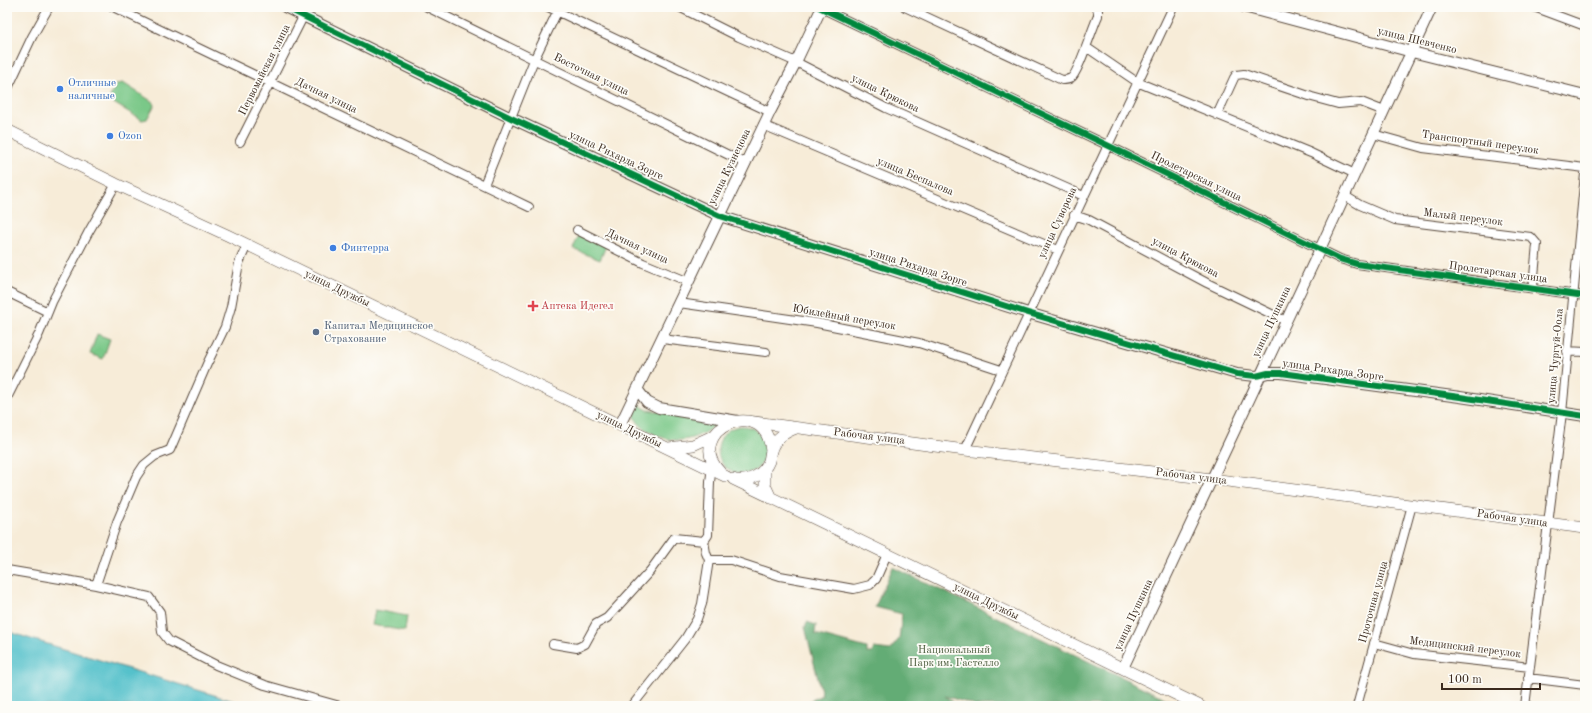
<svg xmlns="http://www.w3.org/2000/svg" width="1592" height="713" font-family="'Old Standard TT',serif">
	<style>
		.green { fill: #7ac888; stroke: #5a7953 }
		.forest { fill: #63ac74; stroke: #4f6b49 }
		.water { fill: #54c1cb; stroke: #487674 }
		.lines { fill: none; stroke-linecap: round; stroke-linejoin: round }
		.minor-casing { stroke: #57473a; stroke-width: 10 }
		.tertiary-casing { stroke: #57473a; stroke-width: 12 }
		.secondary-casing { stroke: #57473a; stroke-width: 12 }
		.minor { stroke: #fff; stroke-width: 8 }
		.tertiary { stroke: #fff; stroke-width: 10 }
		.secondary { stroke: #fff; stroke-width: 11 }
		.cycleway-casing { stroke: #fdfcf7; stroke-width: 8 }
		.cycleway { stroke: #00873e; stroke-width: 6 }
		.shop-dot { fill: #3f7fe0; stroke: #fdfcf7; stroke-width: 1.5 }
		.health-dot { fill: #e0444e; stroke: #fdfcf7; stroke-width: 1.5 }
		.service-dot { fill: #5c6f8a; stroke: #fdfcf7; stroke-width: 1.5 }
		.labels { text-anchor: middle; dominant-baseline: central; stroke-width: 3.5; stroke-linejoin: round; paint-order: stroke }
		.street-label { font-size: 11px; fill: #3b2a1e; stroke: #fdfcf7 }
		.shop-label { font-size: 11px; fill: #366cbe; stroke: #fdfcf7; text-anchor: start }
		.health-label { font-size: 11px; fill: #be3a42; stroke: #fdfcf7; text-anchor: start }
		.service-label { font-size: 11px; fill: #4e5e75; stroke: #fdfcf7; text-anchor: start }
		.park-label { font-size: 11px; fill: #516143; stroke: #fdfcf7 }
	</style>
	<rect width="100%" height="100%" fill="#fdfcf7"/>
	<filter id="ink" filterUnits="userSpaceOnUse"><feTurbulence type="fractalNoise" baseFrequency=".025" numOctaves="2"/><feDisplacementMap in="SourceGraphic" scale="8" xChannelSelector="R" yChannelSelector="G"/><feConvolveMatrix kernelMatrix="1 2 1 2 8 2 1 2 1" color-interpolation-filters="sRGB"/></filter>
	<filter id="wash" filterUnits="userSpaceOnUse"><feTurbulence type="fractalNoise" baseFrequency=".012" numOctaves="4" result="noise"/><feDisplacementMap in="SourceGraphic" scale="16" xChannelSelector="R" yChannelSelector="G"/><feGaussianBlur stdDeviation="0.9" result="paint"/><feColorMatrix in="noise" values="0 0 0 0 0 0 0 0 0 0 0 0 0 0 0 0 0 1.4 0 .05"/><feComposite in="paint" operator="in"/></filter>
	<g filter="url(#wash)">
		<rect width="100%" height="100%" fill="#f7ecd8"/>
		<path class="green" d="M123 83 153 102 154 106 147 119 142 120 112 102 110 95 117 84Z
			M579 235 606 246 600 260 573 249Z
			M97 334 110 339 103 359 90 354Z
			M635 396 642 407 648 410 721 421C697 440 678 447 650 432 644 428 638 425 635 417 633 411 635 403 635 396Z
			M718 450a24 24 0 1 1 48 0a24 24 0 1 1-48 0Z
			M375 610 407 616 405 631 372 625Z"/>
		<path class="forest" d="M893 567 1181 706H974L971 704 945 696 958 706H799L822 695 805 627 807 622 816 625 815 634 867 648V653H872L874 648 890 650 899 639 902 614 875 607Z"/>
		<path class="water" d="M7 631 28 638 250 706H7Z"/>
	</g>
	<g filter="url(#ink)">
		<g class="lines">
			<defs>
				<path id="minor" d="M113 7 529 207
					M427 7 745 163
					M548 7 770 112
					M679 7 739 37 796 62 886 108 1073 191 1083 196
					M819 7 1107 145 1340 259 1357 264 1585 296
					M905 7 1062 80C1065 80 1068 80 1071 78 1078 74 1093 26 1098 16V11L1096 7
					M1534 7 1585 26
					M1086 47 1137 82 1311 153 1355 174
					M7 90 32 37 49 7
					M1217 115 1234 78 1236 75 1244 74 1312 97 1338 104 1361 102 1384 111
					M763 125 1058 250
					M1373 134 1423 148 1585 168
					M240 142 308 7
					M484 185 534 60 559 8
					M1345 196 1360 205 1395 220 1531 237 1537 244 1533 287
					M1074 215 1089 220 1207 283 1286 321
					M577 230 643 263 689 282
					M7 292 48 312
					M679 303 817 323 919 343 1001 370
					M662 339 766 352
					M1567 351 1585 352
					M7 398 39 334 52 302 88 233 116 184
					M965 450 1173 7
					M704 541 708 535 710 482 712 466
					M709 560H731L780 576 854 589 870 585 876 579 887 554
					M7 570 96 585 149 597 160 612 162 632 169 641 216 665 265 685 340 706
					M96 585 117 522 136 477 144 465 155 456 170 450 207 364 225 327 231 307 239 263 247 245
					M1374 643 1414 654 1530 667
					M553 644 577 648 585 644 596 624 607 618 650 571 674 538 704 541
					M1528 678 1585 685
					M632 706 685 639 697 619 702 604 709 560 706 553 704 541
					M1357 706 1412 505
					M1525 706 1562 413 1585 174"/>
				<path id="tertiary" d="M285 7 511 118 720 216 1028 313 1237 374 1256 376 1268 373H1281L1460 397 1585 416
					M1244 7 1412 52 1585 95
					M637 389 647 402 659 408 738 421
					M620 425 770 112 796 62 822 7
					M1123 668 1320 249 1432 7"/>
				<path id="secondary" d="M7 130 116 184 227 235 725 476
					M747 421 965 450 1212 479 1585 528
					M669 448 693 445 715 435
					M765 469V485L771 498
					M720 472C681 431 766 392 771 451
					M733 479 1200 706
					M736 480C750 482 764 474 769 461 770 457 770 454 771 451 774 439 785 432 796 428"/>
			</defs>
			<use href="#minor" class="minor-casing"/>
			<use href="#tertiary" class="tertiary-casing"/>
			<use href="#secondary" class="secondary-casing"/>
			<use href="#minor" class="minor"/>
			<use href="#tertiary" class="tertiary"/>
			<use href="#secondary" class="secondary"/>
			<defs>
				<path id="cycleway" d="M285 7 511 118 720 216 1028 313 1237 374 1256 376 1268 373H1281L1460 397 1585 416
					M819 7 1107 145 1340 259 1357 264 1585 296"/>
			</defs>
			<use href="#cycleway" class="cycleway-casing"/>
			<use href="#cycleway" class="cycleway"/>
		</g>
	</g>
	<g class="shop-dot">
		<circle cx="60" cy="89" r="4"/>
		<circle cx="110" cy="136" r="4"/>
		<circle cx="333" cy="248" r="4"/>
	</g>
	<path class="health-dot" d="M531 300h4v4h4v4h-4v4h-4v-4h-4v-4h4z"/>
	<circle class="service-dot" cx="316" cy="332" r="4"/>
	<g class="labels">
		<g class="street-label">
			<text transform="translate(1417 41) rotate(14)">улица Шевченко</text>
			<text transform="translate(265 70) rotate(-63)">Первомайская улица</text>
			<text transform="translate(591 75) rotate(26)">Восточная улица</text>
			<text transform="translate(885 94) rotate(26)">улица Крюкова</text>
			<text transform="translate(326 96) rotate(26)">Дачная улица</text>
			<text transform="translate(1480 143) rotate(8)">Транспортный переулок</text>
			<text transform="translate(616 156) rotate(25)">улица Рихарда Зорге</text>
			<text transform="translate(730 167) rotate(-64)">улица Кузнецова</text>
			<text transform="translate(915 177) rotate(23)">улица Беспалова</text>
			<text transform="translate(1196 177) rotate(26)">Пролетарская улица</text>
			<text transform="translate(1463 218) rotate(7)">Малый переулок</text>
			<text transform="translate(1058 223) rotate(-65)">улица Суворова</text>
			<text transform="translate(637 247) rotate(25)">Дачная улица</text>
			<text transform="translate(1185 258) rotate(28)">улица Крюкова</text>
			<text transform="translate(918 268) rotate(18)">улица Рихарда Зорге</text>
			<text transform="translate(1498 273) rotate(8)">Пролетарская улица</text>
			<text transform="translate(337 289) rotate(26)">улица Дружбы</text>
			<text transform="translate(844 318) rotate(10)">Юбилейный переулок</text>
			<text transform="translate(1272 322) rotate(-65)">улица Пушкина</text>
			<text transform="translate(1556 356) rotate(-85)">улица Чургуй-Оола</text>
			<text transform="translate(1333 371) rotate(8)">улица Рихарда Зорге</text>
			<text transform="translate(629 430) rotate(26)">улица Дружбы</text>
			<text transform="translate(869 437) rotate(7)">Рабочая улица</text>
			<text transform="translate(1191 477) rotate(7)">Рабочая улица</text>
			<text transform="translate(1512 519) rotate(8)">Рабочая улица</text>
			<text transform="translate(986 602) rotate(26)">улица Дружбы</text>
			<text transform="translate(1374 602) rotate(-75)">Проточная улица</text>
			<text transform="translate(1134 615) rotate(-65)">улица Пушкина</text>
			<text transform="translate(1465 648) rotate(7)">Медицинский переулок</text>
		</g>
		<g class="shop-label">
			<text x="68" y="83">Отличные<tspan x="68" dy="13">наличные</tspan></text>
			<text x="118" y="136">Ozon</text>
			<text x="341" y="248">Финтерра</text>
		</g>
		<g class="health-label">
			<text x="541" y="306">Аптека Идегел</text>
		</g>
		<g class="service-label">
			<text x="324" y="326">Капитал Медицинское<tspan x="324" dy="13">Страхование</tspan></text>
		</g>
		<g class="park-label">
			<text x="954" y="650">Национальный<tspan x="954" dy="13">Парк им. Гастелло</tspan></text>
		</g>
	</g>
	<rect width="1592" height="713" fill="none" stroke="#fdfcf7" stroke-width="24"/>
	<path d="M1442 683v6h98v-6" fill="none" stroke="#3b2a1e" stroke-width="2"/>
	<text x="1448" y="683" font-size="12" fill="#3b2a1e" stroke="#fdfcf7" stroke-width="3" paint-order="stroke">100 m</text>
</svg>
